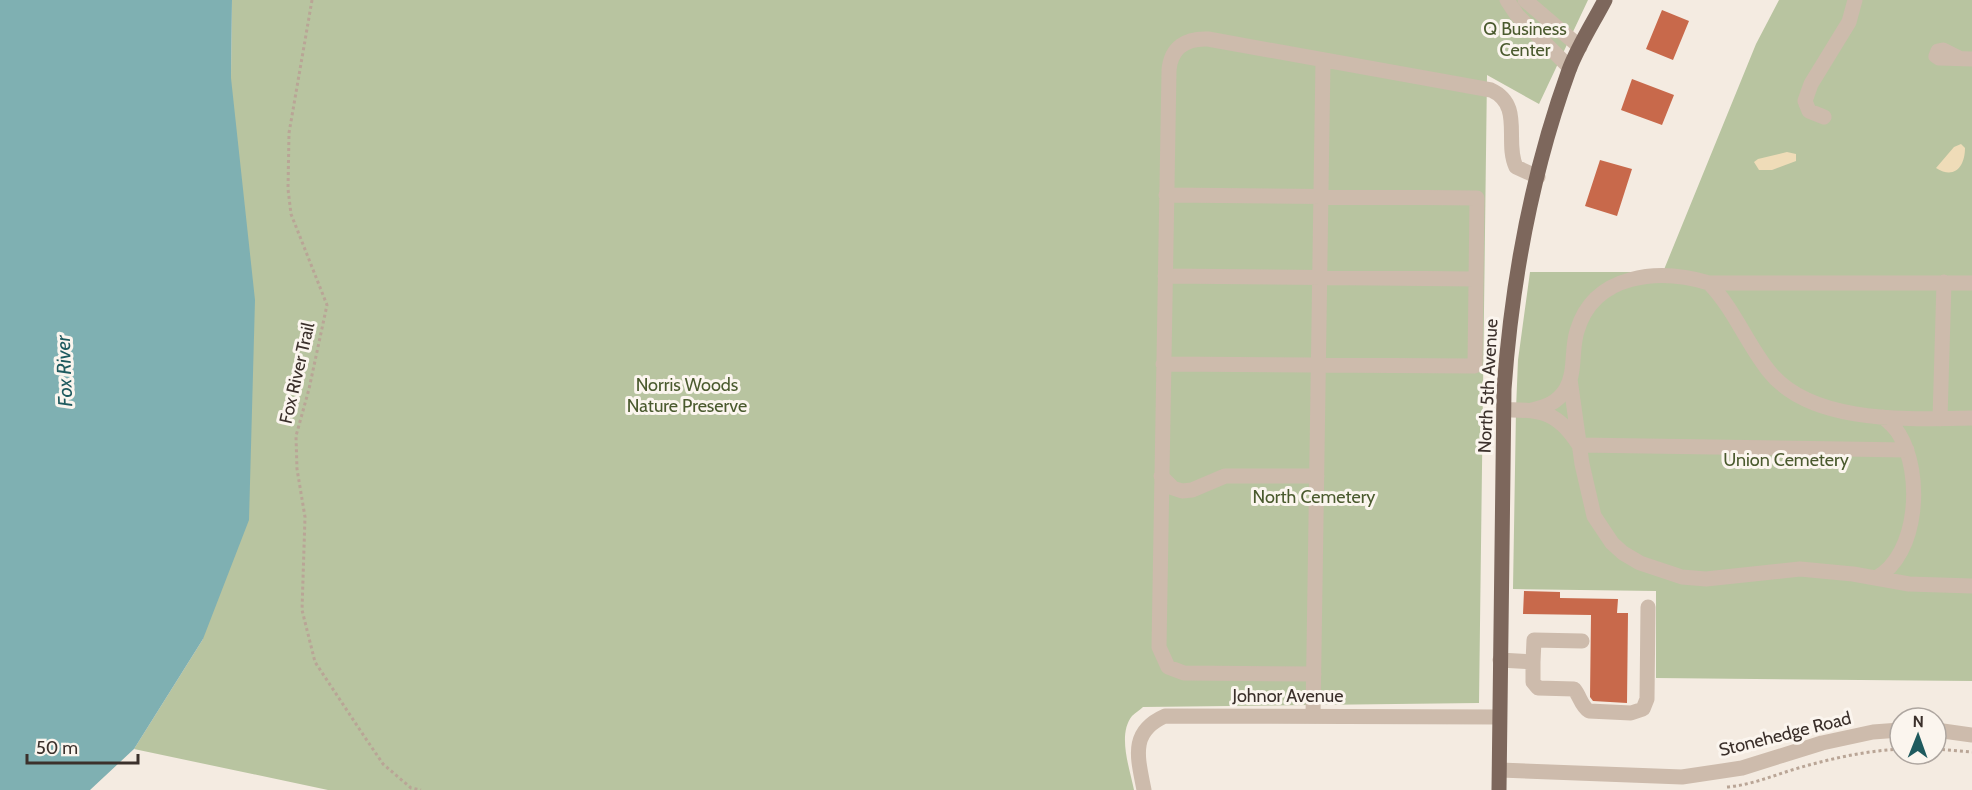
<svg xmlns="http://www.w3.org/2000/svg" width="1972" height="790" font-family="Cabin,sans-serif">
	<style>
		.green { fill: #b8c4a0 }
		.sand { fill: #efdcb8 }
		.water { fill: #7fb0b2 }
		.building { fill: #c8694b }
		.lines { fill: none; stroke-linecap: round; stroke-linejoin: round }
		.path { stroke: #b9a596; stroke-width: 3; stroke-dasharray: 3 3; stroke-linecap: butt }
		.minor { stroke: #cdbbac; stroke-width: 15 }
		.major { stroke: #7d675c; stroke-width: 15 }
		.labels { text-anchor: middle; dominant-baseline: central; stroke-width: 6; stroke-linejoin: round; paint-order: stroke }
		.park-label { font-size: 18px; fill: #4a5a2e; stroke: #fbf5ee }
		.street-label { font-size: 18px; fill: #3b302b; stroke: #fbf5ee }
		.water-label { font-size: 20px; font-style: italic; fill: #1f5a5e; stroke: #fbf5ee }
	</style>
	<rect width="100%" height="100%" fill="#f4ebe1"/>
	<path class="green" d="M232 0H1588L1539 104 1487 75 1479 703 1143 707C1140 710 1135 713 1132 716 1117 735 1130 769 1134 790H328L134 749 203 639 231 78Z
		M1779 0H1972V681L1656 678V591L1513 589 1516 409 1518 360 1530 272H1663L1756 44Z"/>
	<path class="sand" d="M1961 144 1965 148C1965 166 1955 180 1936 168L1954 147Z
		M1787 152 1796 154V161L1772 170H1759L1754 162 1758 159Z"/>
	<path class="water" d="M0 0H232L231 78 255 300 249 520 203 639 134 749 90 790H0Z"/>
	<path class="building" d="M1662 10 1689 21 1673 60 1646 49Z
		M1632 79 1674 95 1662 125 1621 110Z
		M1600 160 1632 169 1617 216 1585 206Z
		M1524 591 1560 592V598L1618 599 1617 613H1628L1627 703 1593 701 1590 697 1591 615 1523 614Z"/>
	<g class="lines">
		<path class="path" d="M312 0 289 133 288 189 291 214 327 305 309 389 296 436 297 469 305 517 302 610 315 662 360 730 383 764 411 788 421 790
			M1936 749 1972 752
			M1727 787C1751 785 1772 776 1795 769 1829 759 1864 751 1900 749"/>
		<path class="minor" d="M1507 0 1517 15 1570 68
			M1525 0 1580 47
			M1959 58 1943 50 1938 51 1936 56 1939 58 1972 59
			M1824 117 1809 111 1805 101 1811 84 1849 22 1855 0
			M1165 276 1476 279
			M1709 283C1734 309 1746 342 1768 370 1810 425 1910 419 1972 418
			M1163 364 1475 366 1477 198 1166 195
			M1570 379 1582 464 1594 516 1612 543 1623 553 1640 563 1682 577 1706 579 1800 569 1853 574 1909 584 1972 586
			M1504 410C1541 409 1558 412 1579 445L1907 450
			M1532 410C1547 406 1557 403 1566 389 1576 372 1571 350 1577 331 1594 273 1659 268 1709 283H1972
			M1940 419 1944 282
			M1161 476 1173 488 1182 491 1192 490 1225 476H1317
			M1876 578C1919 554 1923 473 1899 434 1895 427 1889 422 1883 417
			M1500 660 1533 662V682L1538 688 1574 689C1580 696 1581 706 1589 711L1631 713 1643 709 1647 699 1648 607
			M1533 662 1534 640 1582 641
			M1314 674 1184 673 1168 667 1159 647 1169 70C1171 47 1186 38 1208 39L1491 90C1524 105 1504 142 1516 167L1538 177
			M1313 716 1323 60
			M1936 730 1972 735
			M1500 770 1682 777 1742 768 1822 743 1873 732 1900 730
			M1144 790C1138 758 1129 732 1165 716L1499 717"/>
		<path class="major" d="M1499 790 1504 389C1512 280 1532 172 1569 70 1578 46 1593 23 1605 0"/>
	</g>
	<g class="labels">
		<g class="park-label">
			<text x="1525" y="29">Q Business<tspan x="1525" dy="21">Center</tspan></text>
			<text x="687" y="385">Norris Woods<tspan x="687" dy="21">Nature Preserve</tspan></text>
			<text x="1786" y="460">Union Cemetery</text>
			<text x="1314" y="497">North Cemetery</text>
		</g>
		<g class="street-label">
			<text transform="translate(297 373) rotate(-77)">Fox River Trail</text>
			<text transform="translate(1488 386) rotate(-87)">North 5th Avenue</text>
			<text x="1288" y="696">Johnor Avenue</text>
			<text transform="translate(1785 734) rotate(-14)">Stonehedge Road</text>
		</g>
		<g class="water-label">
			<text transform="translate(64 371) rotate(-92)">Fox River</text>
		</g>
	</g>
	<g transform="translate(1918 736) rotate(1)"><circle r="28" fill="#fbf5ee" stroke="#aea6a0" stroke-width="1.5"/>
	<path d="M0-4.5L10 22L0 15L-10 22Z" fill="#1f5a5e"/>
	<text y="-9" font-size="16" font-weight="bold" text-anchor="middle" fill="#3b302b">N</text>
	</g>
	<path d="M27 754v9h111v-9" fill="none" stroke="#3b302b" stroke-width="3"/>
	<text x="36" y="754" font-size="18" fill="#3b302b" stroke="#fbf5ee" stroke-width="4.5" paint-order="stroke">50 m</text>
</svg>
